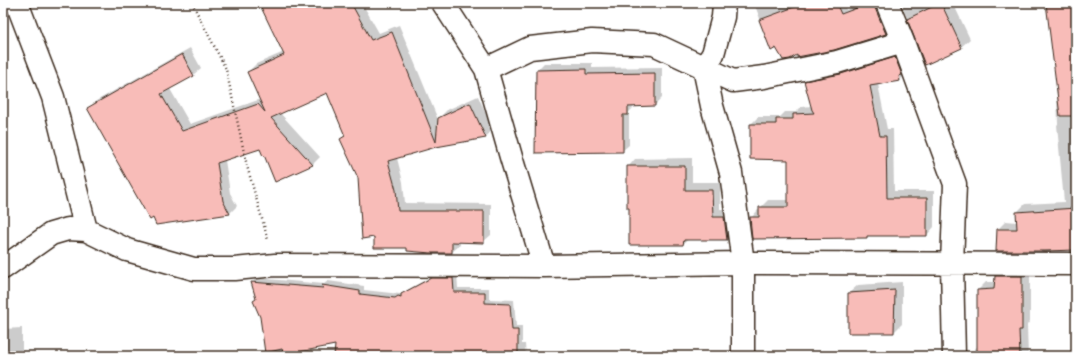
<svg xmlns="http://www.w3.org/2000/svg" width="1079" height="359" font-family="'Comic Neue',sans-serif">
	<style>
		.shadow { fill: #0003 }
		.building { fill: #f8bcb8; stroke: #3b2a1e }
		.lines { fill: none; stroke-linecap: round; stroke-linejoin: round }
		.minor-casing { stroke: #3b2a1e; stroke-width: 25 }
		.path { stroke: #3b2a1e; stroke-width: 2.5; stroke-dasharray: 1 3; stroke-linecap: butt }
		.minor { stroke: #fff; stroke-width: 22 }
	</style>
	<rect width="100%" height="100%" fill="#fff"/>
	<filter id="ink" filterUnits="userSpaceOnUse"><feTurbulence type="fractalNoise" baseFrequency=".025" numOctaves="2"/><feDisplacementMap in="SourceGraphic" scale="8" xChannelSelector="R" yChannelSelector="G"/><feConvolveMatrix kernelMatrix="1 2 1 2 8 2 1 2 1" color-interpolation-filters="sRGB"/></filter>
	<g filter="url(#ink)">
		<path class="shadow" d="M250 3H362L379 33 399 25 439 122V118L447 110 478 96 493 129 486 137 436 146 397 158 403 182 405 203 491 204V235L483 242H460V245L452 252H431L408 247 375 235 359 178 341 139 345 135 327 92 280 113 320 157 313 164 276 181 265 154 260 148 225 160 230 193 237 206 230 213 157 224 89 108 96 101 190 48 201 68 193 75 170 89 190 124 261 99 248 72 256 64 284 52 260 4 253 8Z
			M754 3H844L846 10 865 3H879L890 29 886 33 834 49 797 53 776 47 772 50Z
			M901 3H953L970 39 961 47 925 63Z
			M1047 3H1076V250H1069V249L998 229 1006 221 1017 222V212L1025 204 1064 202 1057 125 1058 124 1056 70Z
			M903 51 907 73 900 80 878 84 887 129H893L894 191H934V227L927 235H869L866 237 751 218 758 210H760V208L768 200H789V159L751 124 758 117H780L785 112H796L801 107 812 106 805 82 813 74Z
			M544 63H592V68L662 67V98L655 105 634 106V107L629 112V145L622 151 537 70Z
			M692 158V182H720V209H732L735 231 727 239H689L683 244 630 207 628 167 635 159Z
			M1004 268 1030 269V321L1027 325 1028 356H975V349L978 345V290L986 282H995L996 277Z
			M436 274H457L458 288H489V299L514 300 516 326H522V344H525L526 356H335L337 344 270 356 269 351 257 298 252 283 256 278 324 284 328 281 364 286V290L400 294 404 293 407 290Z
			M902 282V324L894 332 849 293 858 285Z
			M22 328V356H3V329Z"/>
		<path class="building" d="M259 3H351L371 40 392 32 436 142 438 118 470 103 486 138 436 147 388 161 396 190 398 211H484V243L452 242V253H431L407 251V248H374V237L362 239 358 178 340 139 345 136 327 93 271 118 313 165 275 182 264 155 263 156 260 149 217 163 223 201 230 214 156 225 153 218 150 220 87 108 182 54 194 76 161 94 182 131 258 104 265 112 247 72 284 55Z
			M805 3H836L841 14 870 3H875V8L886 34 834 50 797 57V55L790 59 783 60 776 48 771 51 759 20Z
			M940 3H941L962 48 925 65 907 19Z
			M1046 3H1076V116H1060Z
			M895 57 902 75 899 76 900 81 870 86 880 136H886L887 198H927V236H867V238L752 239 750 217H759V207H788V160L750 159V124H776V119H793V114L814 113 812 110 804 81 841 74Z
			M586 69V74L655 73V106L628 107V115H623V152L535 153 536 70Z
			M627 166H685V190H712L713 217H724L727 240H684L683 245H629V208H627Z
			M1076 208V250L1045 251H996L997 229H1017L1016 212Z
			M995 276H1022V330H1019L1020 356H977V290L994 289Z
			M431 278H453L454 292H485V303L510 304 512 330H518V356H334L335 345 284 355 282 349 265 353 260 317 253 301 256 299 251 282 323 288 322 285 360 291V294L395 298 398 296 401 297V294Z
			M895 290 894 333H848V293Z"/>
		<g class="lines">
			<defs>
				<path id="minor" d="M17 3 53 97 86 230
					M443 3 486 69 511 157 544 266
					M903 42 955 184 952 264 954 356
					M486 69 530 48 592 41 654 44 733 81 764 77 837 62 903 42 887 3
					M3 268 51 234 68 229 86 230 127 250 194 269H235L275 265 544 266 743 263 731 173 712 106 704 68 713 54 723 17 724 3
					M743 356V263L1076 264"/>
			</defs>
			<use href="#minor" class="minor-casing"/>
			<path class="path" d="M192 3 226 69 247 166 268 240"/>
			<use href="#minor" class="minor"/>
		</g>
	</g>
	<rect width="1079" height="359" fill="none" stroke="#fff" stroke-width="16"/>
	<rect x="8" y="8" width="1063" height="343" fill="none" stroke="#3b2a1e" stroke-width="1.5" filter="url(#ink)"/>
</svg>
